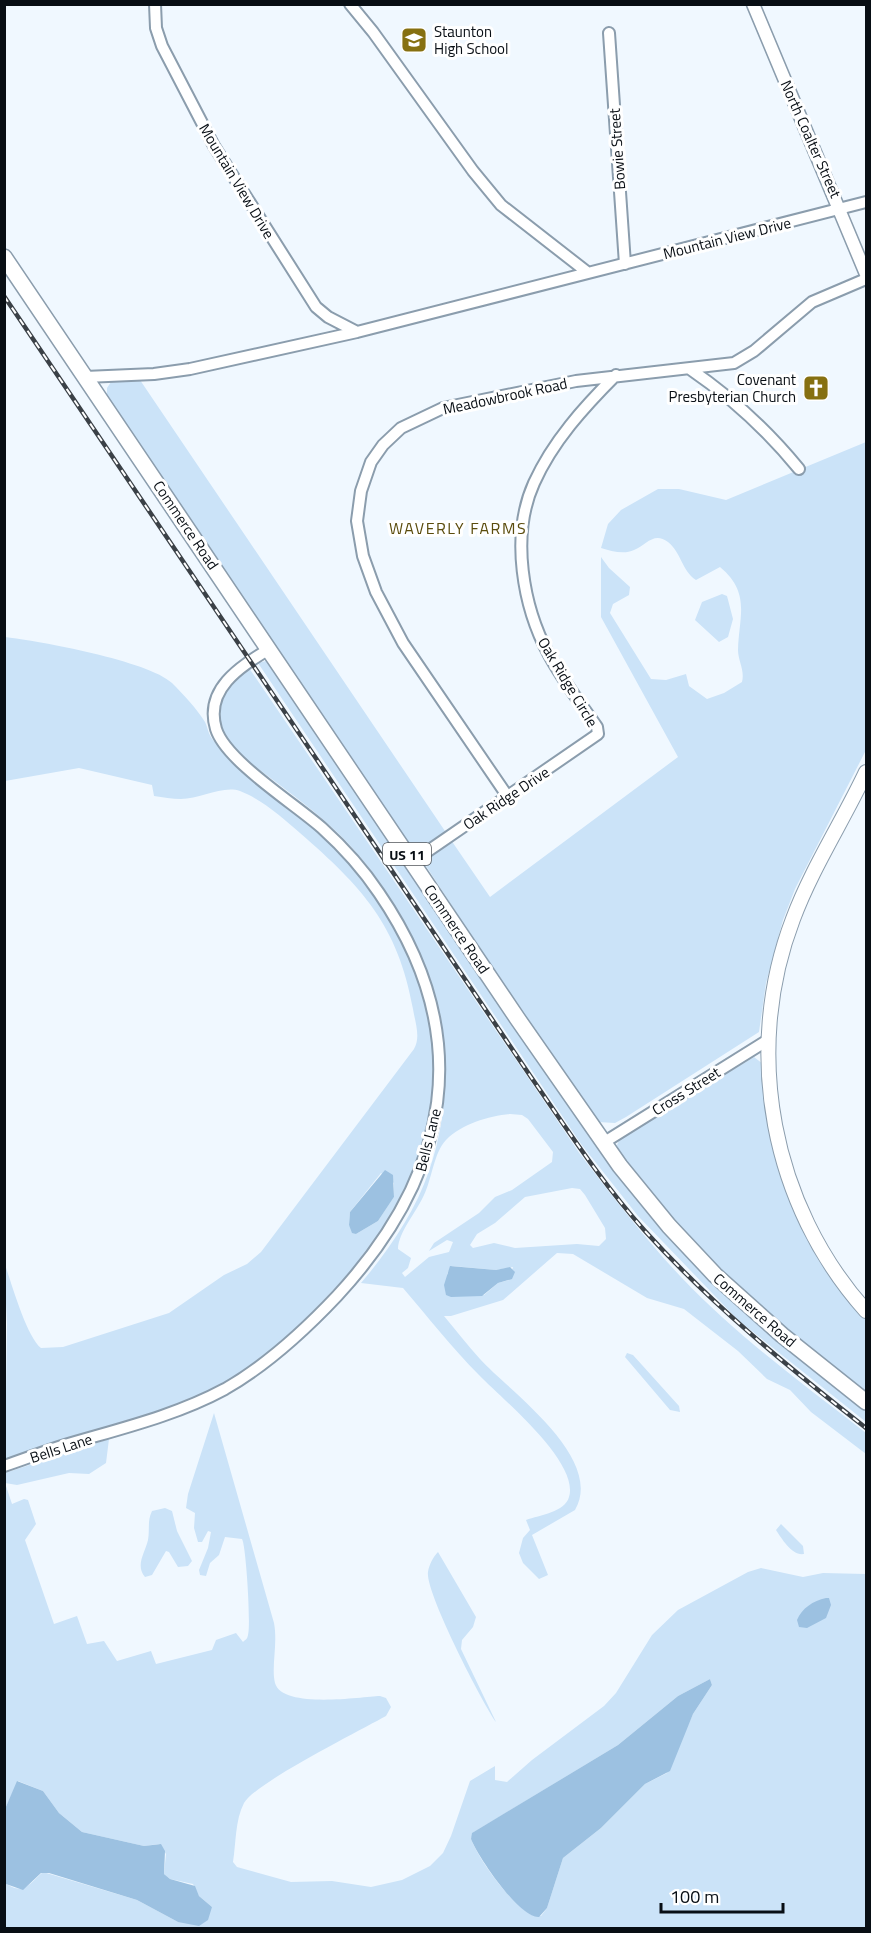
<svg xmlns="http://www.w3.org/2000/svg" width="871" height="1933" font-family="'Titillium Web',sans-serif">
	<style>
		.green { fill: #cbe3f8; fill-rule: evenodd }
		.water { fill: #9cc1e1 }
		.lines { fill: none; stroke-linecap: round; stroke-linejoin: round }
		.minor-casing { stroke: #8b9dad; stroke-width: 14 }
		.tertiary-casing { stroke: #8b9dad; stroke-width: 15 }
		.secondary-casing { stroke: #8b9dad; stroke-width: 16 }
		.primary-casing { stroke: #8b9dad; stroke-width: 18 }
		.minor { stroke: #fff; stroke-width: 10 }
		.tertiary { stroke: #fff; stroke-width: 12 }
		.secondary { stroke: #fff; stroke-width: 14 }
		.primary { stroke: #fff; stroke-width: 15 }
		.rail-casing { stroke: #3b4147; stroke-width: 4.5 }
		.rail { stroke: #fff; stroke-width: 2; stroke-dasharray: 7; stroke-linecap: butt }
		.labels { text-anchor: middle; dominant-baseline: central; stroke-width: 6; stroke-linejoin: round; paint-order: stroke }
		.shield { fill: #fff; stroke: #52565a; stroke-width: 1.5 }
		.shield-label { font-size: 14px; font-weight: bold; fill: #080e14 }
		.poi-label { font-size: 15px; fill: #080e14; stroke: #fff; text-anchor: start }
		.street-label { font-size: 15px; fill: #080e14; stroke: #fff }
		.neighbourhood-label { font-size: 16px; letter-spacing: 1.5px; fill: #5b4c0d; stroke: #fff }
	</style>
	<rect width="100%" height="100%" fill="#f0f8ff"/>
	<path class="green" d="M140 380 447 834 419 852 411 849 107 397V388L111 382Z
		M866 442V750L795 889 783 920 766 983 759 1032 626 1117 615 1123 598 1122 526 1019 424 863 451 840 490 897 678 757 601 617V557L609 568 630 587 629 595 613 604 610 613 651 679 666 680 686 674 689 686 707 699 724 693 742 682C745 670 738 661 738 650 739 616 751 593 720 567L696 580C682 571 681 552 668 542 654 531 646 545 634 550 624 555 611 551 601 548L608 524 621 510 658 489H679L726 500Z
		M722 594 727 596 733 619 728 637 719 642 695 620 702 602Z
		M5 637C39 641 149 661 172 683 183 694 197 709 205 722 208 728 208 734 213 740 225 755 240 767 255 779 292 809 330 838 360 875 468 1008 455 1160 340 1283 305 1320 267 1358 224 1385 196 1402 164 1410 134 1420 91 1434 48 1448 5 1462L7 1324 4 1262C11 1281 26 1336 41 1348L63 1347 169 1313 224 1275 247 1264 261 1252 414 1049C421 1037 415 1022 413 1009 398 925 362 887 300 833 283 818 261 799 240 791 223 785 200 799 181 799 172 799 163 797 154 796L152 785 79 768 5 781ZM381 1173 394 1183V1197L378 1221 356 1234 349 1225 350 1212Z
		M266 661 273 664 644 1205 866 1408V1422L738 1320 638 1216 581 1144 258 663Z
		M249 668 580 1154C613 1197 645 1239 682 1278 737 1336 803 1384 866 1433V1454L811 1412 790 1390 767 1379 738 1351 684 1309 647 1298 573 1254 557 1253 503 1300 451 1316H444C456 1330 467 1345 480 1359 510 1392 605 1458 575 1510L532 1535 548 1575 539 1579 523 1563 519 1553 523 1538 530 1530 526 1520C540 1515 565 1512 569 1497 580 1462 501 1398 479 1375 452 1348 428 1317 403 1288L361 1283C389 1250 415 1212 429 1171 468 1060 431 937 355 851 324 815 277 784 240 755 209 723 213 693 249 668ZM510 1114 522 1115 528 1119 553 1152 552 1162 512 1190 495 1197 479 1213 434 1243 429 1251 447 1240 453 1242 449 1252 429 1257 405 1277 402 1273 408 1268 411 1258 398 1249C398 1233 417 1211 424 1195 432 1179 434 1152 446 1140 462 1124 488 1116 510 1114ZM572 1188 580 1189 585 1195 605 1228 606 1239 599 1246 577 1244 515 1248 494 1243 473 1248 470 1245 477 1234 495 1223 525 1197ZM452 1266 496 1270 513 1267 509 1280 498 1283 484 1295 466 1296 447 1274Z
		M754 1057 763 1064 777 1154 866 1318V1394C821 1358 774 1323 733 1283 691 1242 653 1198 618 1151L617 1145 620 1138Z
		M627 1353 633 1355 679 1406 680 1412 670 1410 625 1357Z
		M214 1413 274 1623C278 1644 271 1667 275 1683 282 1709 360 1697 380 1696L386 1698 391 1707 386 1716C361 1730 255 1783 244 1803 235 1820 236 1844 233 1862L237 1867 291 1882 332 1881 371 1887 402 1880 430 1866 443 1853 451 1836 470 1781 495 1766V1780L507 1782 532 1760 604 1706 616 1693 652 1635 678 1610 748 1572 761 1568 803 1577 823 1573 866 1574V1928H5V1883C24 1896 29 1884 43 1872L137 1900 178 1922 212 1907 199 1896 193 1884 170 1879 164 1874 166 1854 159 1844 144 1846 82 1832 59 1813 43 1791 18 1781 5 1809V1473L109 1439 106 1463 89 1474 69 1473 17 1485 5 1483 12 1504 24 1499 28 1500 36 1524 25 1540 54 1624 77 1616 87 1644 104 1641 117 1661 151 1651 156 1664 212 1650 216 1640 236 1633 243 1642C246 1639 247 1640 248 1635 251 1625 246 1545 242 1539L225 1537 219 1555 210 1563 206 1576 200 1575 199 1570 208 1548 211 1532 208 1531 202 1542H198L194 1528 195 1513 186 1508 188 1494ZM710 1679 712 1685 693 1714 667 1773 645 1784 601 1828 563 1858 547 1908 541 1916C537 1915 531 1915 528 1913 508 1899 480 1862 471 1839L474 1832 618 1745 678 1696Z
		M165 1508 172 1511 177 1531 192 1561 188 1566 178 1567 169 1552 166 1551 152 1575 145 1577C135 1565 145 1553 148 1540 150 1529 147 1521 152 1511Z
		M781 1524 803 1546 804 1554C792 1556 782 1539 776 1530Z
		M438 1552 476 1617 473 1627 462 1640 461 1649 496 1722C482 1702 425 1592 428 1572 429 1565 433 1557 438 1552Z"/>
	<path class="water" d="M385 1170 393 1175 394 1197 378 1221 356 1234 352 1233 349 1225 350 1212Z
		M450 1266 496 1270 510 1267 515 1272 512 1279 498 1283 482 1296 451 1297 446 1295 444 1285Z
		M826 1598H829L831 1605 826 1618 807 1628 799 1627 797 1620C802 1608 813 1601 826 1598Z
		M710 1679 712 1685 693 1714 670 1771 645 1784 601 1828 563 1858 547 1908 539 1917C520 1919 478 1857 471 1839L472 1833 618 1745 678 1696Z
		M17 1781 43 1791 59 1813 82 1832 144 1846 161 1844 165 1851 164 1874 170 1879 195 1886 199 1896 212 1907 208 1920 199 1926 178 1922 137 1900 49 1873H41L23 1890 6 1884 5 1809Z"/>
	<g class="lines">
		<defs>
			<path id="minor" d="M155 4 156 28 162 46 214 146 316 307 328 317 357 332
				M350 4 373 32 473 171 501 205 587 272
				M609 33 625 264
				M690 369C731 397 767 430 799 469
				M85 377 154 374 190 369 357 332 866 202
				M508 797 403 643 376 592 363 556 357 521 361 491 371 462 383 445 401 428 443 408 576 381 734 363 754 351 812 302 866 279
				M412 862 598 734 597 727C581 704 563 681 549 655 523 607 510 536 534 483 553 441 584 407 616 375
				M603 1143 768 1040
				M4 1466C25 1459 45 1451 65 1445 119 1429 175 1416 225 1389 267 1365 304 1331 337 1296 450 1174 477 1036 379 893 363 869 343 847 322 828 295 804 226 761 216 729 204 689 240 667 269 649"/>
			<path id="tertiary" d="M753 4 866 274"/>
			<path id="secondary" d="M866 772C843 821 812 868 793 919 742 1052 772 1206 866 1311"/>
			<path id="primary" d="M4 257 517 1018 620 1166 669 1226 715 1275 782 1335 866 1402"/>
		</defs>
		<use href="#minor" class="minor-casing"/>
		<use href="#tertiary" class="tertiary-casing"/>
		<use href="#secondary" class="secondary-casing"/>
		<use href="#primary" class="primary-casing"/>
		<use href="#minor" class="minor"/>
		<use href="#tertiary" class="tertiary"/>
		<use href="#secondary" class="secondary"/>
		<use href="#primary" class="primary"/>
		<defs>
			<path id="rail" d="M4 296 531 1077C567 1129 602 1183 645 1231 712 1305 788 1367 866 1428"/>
		</defs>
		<use href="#rail" class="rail-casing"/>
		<use href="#rail" class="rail"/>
	</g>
	<defs>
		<symbol id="school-square" viewBox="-11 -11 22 22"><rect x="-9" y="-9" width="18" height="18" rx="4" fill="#867011" stroke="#fff"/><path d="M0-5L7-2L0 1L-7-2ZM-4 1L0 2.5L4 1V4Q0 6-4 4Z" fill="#fff"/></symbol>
		<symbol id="church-square" viewBox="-11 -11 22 22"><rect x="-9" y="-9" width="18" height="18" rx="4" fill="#867011" stroke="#fff"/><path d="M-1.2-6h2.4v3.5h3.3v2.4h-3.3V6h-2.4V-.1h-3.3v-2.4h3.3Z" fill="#fff"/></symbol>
	</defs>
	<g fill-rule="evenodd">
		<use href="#school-square" x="399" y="25" width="30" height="30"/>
		<use href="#church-square" x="801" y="373" width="30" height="30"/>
	</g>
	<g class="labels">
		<rect class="shield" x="383" y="843" width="48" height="22" rx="4.5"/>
		<g class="shield-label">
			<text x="407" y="854">US 11</text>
		</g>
		<g class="poi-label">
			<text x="434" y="31">Staunton<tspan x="434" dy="17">High School</tspan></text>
			<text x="796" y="379" text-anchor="end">Covenant<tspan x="796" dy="17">Presbyterian Church</tspan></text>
		</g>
		<g class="street-label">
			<text transform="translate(811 139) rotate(66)">North Coalter Street</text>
			<text transform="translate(617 149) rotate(-94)">Bowie Street</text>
			<text transform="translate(237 181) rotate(59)">Mountain View Drive</text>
			<text transform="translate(727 238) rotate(-14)">Mountain View Drive</text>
			<text transform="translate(505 396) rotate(-12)">Meadowbrook Road</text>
			<text transform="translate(186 525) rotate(56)">Commerce Road</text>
			<text transform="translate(568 682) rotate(59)">Oak Ridge Circle</text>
			<text transform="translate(506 798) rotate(-34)">Oak Ridge Drive</text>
			<text transform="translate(457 929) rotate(56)">Commerce Road</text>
			<text transform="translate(686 1091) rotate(-32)">Cross Street</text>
			<text transform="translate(428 1140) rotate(-76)">Bells Lane</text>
			<text transform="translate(755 1310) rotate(41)">Commerce Road</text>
			<text transform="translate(61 1448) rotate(-18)">Bells Lane</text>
		</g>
		<g class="neighbourhood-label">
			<text x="458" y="528">WAVERLY FARMS</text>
		</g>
	</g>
	<rect width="871" height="1933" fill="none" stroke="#080e14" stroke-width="12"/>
	<path d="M661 1903v9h122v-9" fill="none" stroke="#080e14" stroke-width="3"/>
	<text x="670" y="1903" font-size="18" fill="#080e14" stroke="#ffffff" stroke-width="4.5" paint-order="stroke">100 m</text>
</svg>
